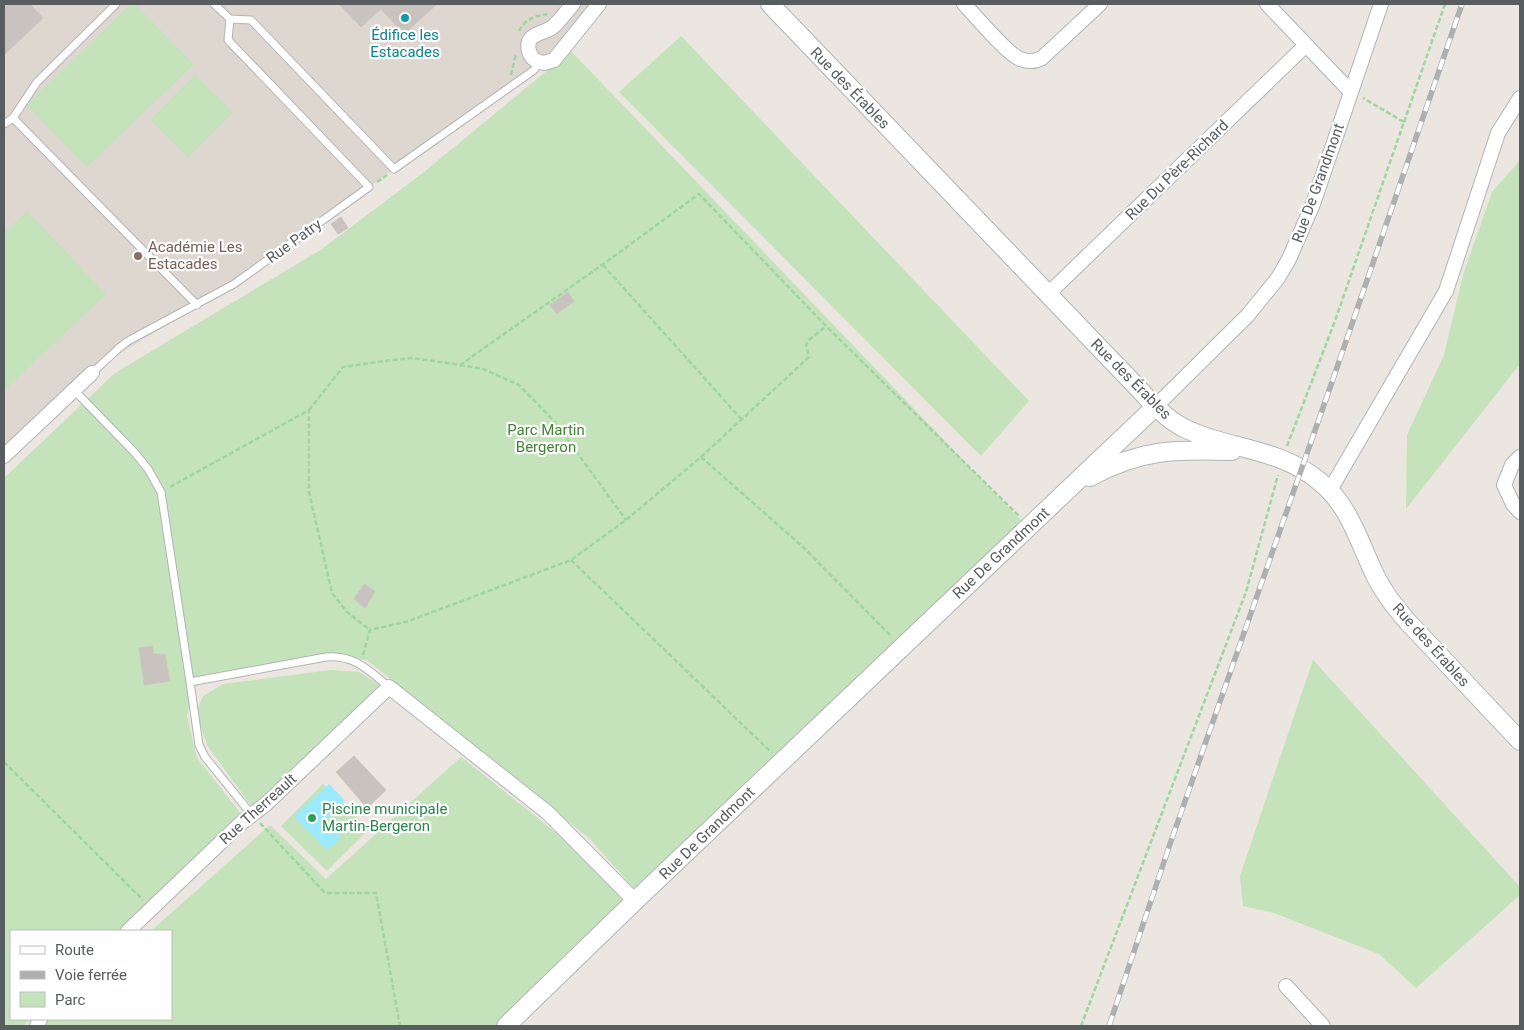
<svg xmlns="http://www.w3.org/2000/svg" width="1524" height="1030" font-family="Roboto,sans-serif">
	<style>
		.education { fill: #ddd7d0 }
		.green { fill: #c4e3ba }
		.water { fill: #9ceafe }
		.building { fill: #c8c3be; stroke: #d0c6bd }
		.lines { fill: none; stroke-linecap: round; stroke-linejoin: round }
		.service-casing { stroke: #b0b4b7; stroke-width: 9 }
		.minor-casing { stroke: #b0b4b7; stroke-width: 16 }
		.tertiary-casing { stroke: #b0b4b7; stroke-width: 20 }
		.path { stroke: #9ed5a0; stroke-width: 2.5; stroke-dasharray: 5 2.5; stroke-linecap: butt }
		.service { stroke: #fff; stroke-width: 7 }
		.minor { stroke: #fff; stroke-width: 14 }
		.tertiary { stroke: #fff; stroke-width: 18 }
		.rail-casing { stroke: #aeafb0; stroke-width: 5.5 }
		.rail { stroke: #fff; stroke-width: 4; stroke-dasharray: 11; stroke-linecap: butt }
		.culture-dot { fill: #0f9aa8; stroke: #fff; stroke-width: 2 }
		.education-dot { fill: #8d6e63; stroke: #fff; stroke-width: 2 }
		.leisure-dot { fill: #2e9e5b; stroke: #fff; stroke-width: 2 }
		.labels { text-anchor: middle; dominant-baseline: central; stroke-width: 4.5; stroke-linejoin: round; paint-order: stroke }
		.culture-label { font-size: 15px; fill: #0d838f; stroke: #fff }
		.street-label { font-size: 15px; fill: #585d60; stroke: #fff }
		.education-label { font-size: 15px; fill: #785e54; stroke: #fff; text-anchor: start }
		.park-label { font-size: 15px; fill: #428334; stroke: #fff }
		.leisure-label { font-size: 15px; fill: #27864d; stroke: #fff; text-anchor: start }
	</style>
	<rect width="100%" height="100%" fill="#ebe6df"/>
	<path class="education" d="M4 4H593L547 59 234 284 106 362 4 459Z"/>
	<path class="green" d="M131 4H135L194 64 87 167 26 105Z
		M681 36 1029 401 981 456 619 92Z
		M571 51 1032 532 644 900 590 839 367 660 335 657 193 683 187 717 197 758 249 824 129 930 139 931H11V1019H31L23 1026H7L4 1022V478L115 373 322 249 424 172Z
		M195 75 233 112 188 157 150 120Z
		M1520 160V364L1406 509 1407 435 1444 355 1463 275 1492 192Z
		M27 211 106 294 4 391V233Z
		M1313 660 1520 887V895L1416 988 1379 954 1274 913 1243 906 1240 876Z
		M331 670 359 672 389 691 261 819 208 747 196 713 203 696 223 684Z
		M461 757 579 851 631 909 506 1026H43L46 1019H171V931H151L270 825 326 879Z
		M323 784 369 829 327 871 281 826Z"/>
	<path class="water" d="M329 784 345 801 325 820 341 837 327 850 294 816Z"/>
	<path class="building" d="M4 4H30L43 18 4 55Z
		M339 4H437L404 34 381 9 361 27Z
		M341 217 348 228 338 234 331 224Z
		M568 292 574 301 557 314 550 305Z
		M364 584 375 591 365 608 354 599Z
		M152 646 154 654H165L170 681 144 685 139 648Z
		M354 756 386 790 367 808 336 772Z"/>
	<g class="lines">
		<defs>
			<path id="service" d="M214 4 230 19 251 20 394 169 534 70 539 62
				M13 118 37 82 116 4
				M4 124 13 118 197 305
				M92 373 119 348 128 341 234 284 369 187 228 40 230 19
				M74 390 135 453 148 469 161 492 190 682
				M252 815 205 757 199 745 190 682 326 657C355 655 368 670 389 687"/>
			<path id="minor" d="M573 4C567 11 561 19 554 26 546 34 524 32 529 51 531 59 537 62 544 63L554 60 599 4
				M964 4C976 16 1006 53 1020 59 1028 62 1035 62 1042 58L1100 4
				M1267 4 1350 91
				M1048 294 1306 45
				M1156 406 1248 315 1278 278 1289 259 1313 204 1381 4
				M4 456 92 373
				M1520 457 1512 465 1504 485 1513 504 1520 512
				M1330 490 1446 291 1498 133 1520 98
				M128 931 240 824 266 804 389 687 548 813 635 901
				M1286 986 1323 1026
				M37 1026 40 1019"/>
			<path id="tertiary" d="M770 4 1137 387C1150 401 1165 418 1182 427 1227 450 1278 447 1319 481 1349 504 1359 542 1375 575 1383 592 1395 607 1407 621L1520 741
				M1090 477C1141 449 1176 449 1232 451
				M506 1026 635 901 1156 406"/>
		</defs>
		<use href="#service" class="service-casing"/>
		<use href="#minor" class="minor-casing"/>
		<use href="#tertiary" class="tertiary-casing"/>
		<path class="path" d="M519 31C525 19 535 16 547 14
			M511 75 516 53
			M1404 122 1445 4
			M377 182 387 175
			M603 265 742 420
			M460 365 483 369 519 385 554 421 626 520
			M309 410 343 367 392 360 413 358 460 365 602 265 699 194 826 326 1019 516
			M1287 446 1335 321 1404 122 1363 98
			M701 457 809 357 806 345 809 340 826 326
			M170 487 309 410V492L332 593 347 612 370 630
			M571 560 772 753
			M363 655 370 630 409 621 571 560 626 520 701 457 803 547 892 637
			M4 762 143 900
			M260 823 325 893H376L400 1026
			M1081 1026 1246 592 1278 475"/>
		<use href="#service" class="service"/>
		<use href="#minor" class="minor"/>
		<use href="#tertiary" class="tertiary"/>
		<defs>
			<path id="rail" d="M1109 1026 1170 844 1332 382 1462 4"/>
		</defs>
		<use href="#rail" class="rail-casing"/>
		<use href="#rail" class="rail"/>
	</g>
	<circle class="culture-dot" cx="405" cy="18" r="5"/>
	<circle class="education-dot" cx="138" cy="256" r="5"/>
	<circle class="leisure-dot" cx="312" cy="818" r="5"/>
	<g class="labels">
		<g class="culture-label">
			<text x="405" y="35">Édifice les<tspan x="405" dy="17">Estacades</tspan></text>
		</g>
		<g class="street-label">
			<text transform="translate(850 88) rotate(46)">Rue des Érables</text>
			<text transform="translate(1177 170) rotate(-44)">Rue Du Père-Richard</text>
			<text transform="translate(1318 183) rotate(-70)">Rue De Grandmont</text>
			<text transform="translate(294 241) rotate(-36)">Rue Patry</text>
			<text transform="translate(1131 379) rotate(45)">Rue des Érables</text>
			<text transform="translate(1001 553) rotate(-43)">Rue De Grandmont</text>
			<text transform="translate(1431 645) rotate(48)">Rue des Érables</text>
			<text transform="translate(258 809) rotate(-42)">Rue Therreault</text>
			<text transform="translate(707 833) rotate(-44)">Rue De Grandmont</text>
		</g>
		<g class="education-label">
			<text x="148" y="247">Académie Les<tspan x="148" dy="17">Estacades</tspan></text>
		</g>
		<g class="park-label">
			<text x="546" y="430">Parc Martin<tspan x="546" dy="17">Bergeron</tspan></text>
		</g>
		<g class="leisure-label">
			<text x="322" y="809">Piscine municipale<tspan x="322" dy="17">Martin-Bergeron</tspan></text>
		</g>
	</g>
	<rect width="1524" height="1030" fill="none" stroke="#585d60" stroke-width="10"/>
	<rect x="10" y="930" width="162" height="90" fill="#ffffff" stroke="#bcbebf"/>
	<rect x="20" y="946" width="25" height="8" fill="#ffffff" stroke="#bcbebf"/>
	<text x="55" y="955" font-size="15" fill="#585d60">Route</text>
	<rect x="20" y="971" width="25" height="8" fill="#aeafb0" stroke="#bcbebf"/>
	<text x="55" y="980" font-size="15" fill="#585d60">Voie ferrée</text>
	<rect x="20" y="992" width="25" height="15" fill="#c4e3ba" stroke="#bcbebf"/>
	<text x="55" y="1005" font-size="15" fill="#585d60">Parc</text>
</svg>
